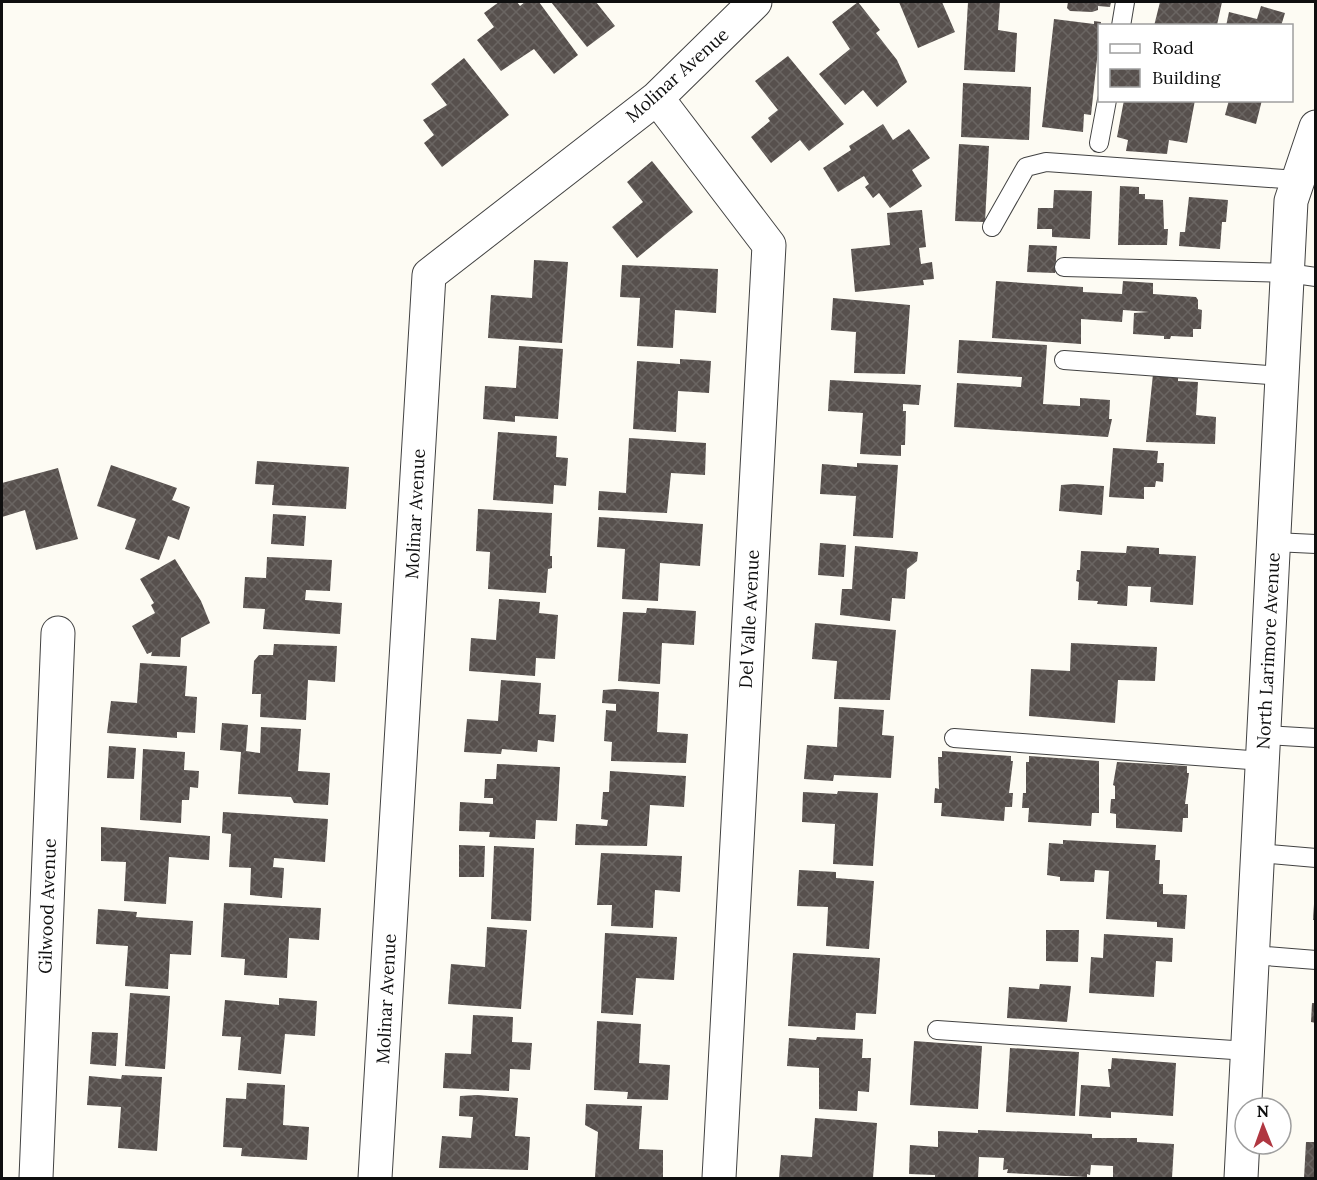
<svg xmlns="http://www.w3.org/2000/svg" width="1317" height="1180" font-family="Lora,serif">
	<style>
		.building { fill: url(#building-cross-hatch) }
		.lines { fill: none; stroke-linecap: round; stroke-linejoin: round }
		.lane-casing { stroke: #424242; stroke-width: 20 }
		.street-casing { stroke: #424242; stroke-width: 35 }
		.lane { stroke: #fff; stroke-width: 18 }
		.street { stroke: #fff; stroke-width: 33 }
		.labels { text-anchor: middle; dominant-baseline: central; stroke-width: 6; stroke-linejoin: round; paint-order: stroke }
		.street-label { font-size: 18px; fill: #0f0f0f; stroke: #fff }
	</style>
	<defs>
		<pattern id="building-cross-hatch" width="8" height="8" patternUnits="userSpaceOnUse" patternTransform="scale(1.5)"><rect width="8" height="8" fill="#57504d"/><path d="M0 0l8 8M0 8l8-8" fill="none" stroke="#6a6562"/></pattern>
	</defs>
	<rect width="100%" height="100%" fill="#fdfbf3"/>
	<path class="building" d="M499 2H517L520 6 525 2H539L578 55 554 74 534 49 501 71 477 40 494 27 484 13Z
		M551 2H596L615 26 587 47Z
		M858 2 880 30 876 33 897 60 907 82 877 107 863 90 845 105 819 74 850 49 832 22Z
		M899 2H942L955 32 918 48Z
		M968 2H1000L998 30 1017 33 1015 72 964 70Z
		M1068 2H1111L1110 7 1098 6V10L1092 12 1070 11 1067 8Z
		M1160 2H1222L1217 25 1154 26Z
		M1261 6 1285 13 1281 26H1226L1229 12 1257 19Z
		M1054 19 1094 24V21L1101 22 1091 115 1084 114 1083 132 1042 127Z
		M788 56 844 124 809 151 800 140 771 163 751 137 770 121 768 118 778 110 755 81Z
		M464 58 509 115 442 167 424 143 434 135 423 120 447 105 431 84Z
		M963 83 1031 87 1029 140 961 137Z
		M1124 100H1195L1187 143 1169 140 1167 154 1126 151 1128 140 1117 137Z
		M1229 100H1262L1256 124 1225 115Z
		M883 124 893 140 909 129 930 158 912 170 922 186 890 208 879 193 873 198 865 187 869 184 864 176 838 192 823 168 851 150 849 146Z
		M959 144 989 146 985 222 955 221Z
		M652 161 693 212 637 258 612 227 643 202 627 182Z
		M1120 186 1139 187V194H1145V199L1163 200 1164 229H1168L1167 245H1118Z
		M1054 190 1092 191 1090 239 1052 237V229H1037L1038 208H1053Z
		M1189 197 1228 200 1226 222H1222L1220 249 1179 246 1180 232H1185Z
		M922 210 926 247 919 248 921 264 932 262 934 279 923 280 924 285 855 292 851 249 890 245 887 213Z
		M1029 245 1057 246 1055 273 1027 272Z
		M534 260 568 262 562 343 488 338 491 295 532 298Z
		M622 265 718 269 716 313 675 310 673 348 637 346 640 298 620 297Z
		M996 281 1083 287V292L1122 294 1123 281 1153 283V294L1196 297 1198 300V309L1202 310 1201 329H1193V337L1171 336 1170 339H1164V336L1133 334 1134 313 1149 312 1123 310 1122 322 1081 319V344L992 338Z
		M833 298 910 305 905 374 854 373 856 332 831 330Z
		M959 340 1047 345 1043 404 1080 406V398L1110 400 1109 419H1112L1108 437 954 427 957 383 1021 387 1022 377 957 373Z
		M519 346 563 349 558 419 515 416V422L483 419 485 386 516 388Z
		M680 359 711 361 709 393 678 391 676 432 633 429 637 361 680 364Z
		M1153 374 1178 375V381L1198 382 1196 415 1216 417 1215 444 1146 442Z
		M830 380 921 385 919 405 903 404V411H906L905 445H901V456L860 454 863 413 828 411Z
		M498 432 557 436 556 457 568 458 566 486 554 485 553 504 493 500Z
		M629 438 706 443 705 475 671 473 667 513 598 510 599 491 626 493Z
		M1113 448 1158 451 1157 463H1164L1163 482 1156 481 1155 487H1144V499L1109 497Z
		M257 461 349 467 346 509 272 505 274 485 255 484Z
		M857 463 898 465 893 538 853 536 856 496 820 494 822 464 857 467Z
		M111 465 177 488 172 500 190 507 179 540 168 536 159 560 125 549 136 519 97 506Z
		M58 468 78 539 36 550 25 510 2 517V483Z
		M1074 484 1104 486 1102 515 1059 511 1061 485Z
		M478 509 552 513 550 556H552V568L548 569 546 593 488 589 490 552 476 551Z
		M273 514 306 516 304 546 271 544Z
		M599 517 703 524 700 566 660 563 658 601 622 599 625 549 597 547Z
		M820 543 846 545 844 577 818 575Z
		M855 546 918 552 917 561 907 569 905 599 892 598 890 621 840 615 842 589H852Z
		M1127 546 1159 548V554L1196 556 1193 605 1150 602 1151 587 1128 586 1127 606 1097 604 1098 601 1078 600 1079 582 1076 581 1077 570H1080L1081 551 1126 553Z
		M267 557 332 560 330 591 306 590 305 600 342 603 340 634 263 629 265 609 243 608 245 577 266 578Z
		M175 559 201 601 210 623 181 638 180 657 151 656 152 652 147 654 132 626 155 613 151 605 154 603 140 579Z
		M499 599 540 602 539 613 558 615 555 659 536 658 535 676 469 671 471 638 496 640Z
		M647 608 696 611 694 645 662 643 660 684 618 681 623 612 646 613Z
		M815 623 896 630 890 700 834 699 837 661 812 659Z
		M1071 643 1157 647 1155 681 1118 680 1115 723 1029 716 1031 669 1070 671Z
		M274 644 337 646 335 682 308 680 306 720 260 717 261 694H252L254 661 259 655H273Z
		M140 663 187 666 185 696 197 697 195 733 177 732V738L107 733 111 701 137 703Z
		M501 680 541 683 539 714 556 715 554 742 538 740 537 752 502 749 501 754 464 752 467 719 498 721Z
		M617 689 659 692 657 732 688 734 686 763 611 761 612 742 604 741 606 710 616 711V704L602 703 603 690Z
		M839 707 884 710 882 735 894 736 891 778 834 775 833 781 804 779 807 745 837 747Z
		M222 723 248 725 246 751 260 753 261 727 301 729 298 771 330 773 328 805 294 803 291 797 238 794 241 752 220 750Z
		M109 746 136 748 134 779 107 778Z
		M143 749 185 752 184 770 199 771 198 788 190 787 189 800H182L181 823 140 820Z
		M942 751 1011 756V761H1013L1009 793H1013L1012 807H1005L1004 821 941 816 942 803H934L935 788 939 789 938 757H942Z
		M1029 756 1099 761V813H1092L1091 826 1028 822 1029 808H1022L1023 793H1026V762H1029Z
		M1117 762 1187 766V773H1189L1185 804H1188V818H1183L1182 832 1116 828V814L1110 813 1111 799H1115V786L1113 785Z
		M497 764 560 767 557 821 536 820 535 839 489 837 490 832 459 831 460 802 493 804V798H484L485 779H496Z
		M610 771 686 776 684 807 650 805 647 846 575 845 576 824 607 826 608 820 601 819 603 792H609Z
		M838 791 878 793 873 866 833 864 835 824 802 822 803 792 837 794Z
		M223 812 328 819 325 862 274 858 273 867 284 868 282 898 250 895 251 868 229 867 231 834 222 833Z
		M101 827 210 836 209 860 169 857 166 904 124 901 126 862 101 861Z
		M1063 840 1156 845 1155 860H1160L1159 884H1163V894L1187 895 1185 929 1157 927V922L1106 919 1109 871 1095 870 1094 882 1060 881V877L1047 875 1049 843 1063 844Z
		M459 845 485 846 484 877H459Z
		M494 846 534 848 531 921 491 919Z
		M601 853 682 856 680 892 655 890 653 928 611 926 612 905H597Z
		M799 870 836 872V878L874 881 869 949 826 946 828 907 797 906Z
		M224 903 321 908 319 940 289 938 287 978 244 975 245 959 221 957Z
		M1314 904H1316V920H1313Z
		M98 909 137 912 136 917 193 921 191 955 170 954 168 989 125 986 128 946 96 944Z
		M487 927 527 930 521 1009 448 1004 451 964 485 967Z
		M1046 930H1079L1078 962 1046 961Z
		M605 933 677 937 674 980 636 978 633 1015 601 1013Z
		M1104 934 1173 938 1172 962 1156 961 1154 997 1089 993 1091 957 1103 958Z
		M793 953 880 958 876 1014 856 1013 855 1030 788 1026Z
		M1040 984 1071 986 1067 1022 1007 1018 1009 987 1039 989Z
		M130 993 170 996 165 1069 125 1066Z
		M279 998 317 1001 315 1036 285 1034 281 1074 238 1070 241 1037 222 1036 225 1000 279 1005Z
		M1312 1003H1316V1023L1311 1022Z
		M473 1015 513 1017 512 1042 532 1043 530 1070 510 1069 509 1091 443 1088 445 1053 471 1054Z
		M597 1021 641 1024 639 1063 670 1065 668 1100 627 1099 628 1092 594 1090Z
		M92 1032 118 1033 116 1066 90 1064Z
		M817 1037 863 1039 862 1058H871L869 1092 858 1091 857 1111 819 1109V1068L787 1066 789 1038 816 1040Z
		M914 1041 982 1046 978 1109 910 1105Z
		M1010 1048 1079 1052 1075 1116 1006 1112Z
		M1112 1058 1176 1063 1173 1116 1111 1112V1118L1079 1116 1081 1085 1110 1087 1108 1069H1111Z
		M122 1075 162 1077 157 1151 118 1148 121 1107 87 1105 89 1076 121 1079Z
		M247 1083 285 1085 283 1125 309 1127 307 1160 241 1156 242 1148 223 1147 226 1098 246 1099Z
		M477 1095 518 1098 515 1136 530 1137 528 1170 439 1168 442 1136 471 1138 473 1117 459 1116 460 1096Z
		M586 1104 642 1106 639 1149 663 1150V1177H595L598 1132 585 1125Z
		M815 1118 877 1123 873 1178H779L781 1155 812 1157Z
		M978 1130 1092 1134V1138H1137V1142L1174 1144 1172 1178H1113V1166L1091 1165 1090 1175 1087 1174V1177L1007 1173 1008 1169 1003 1170 1004 1158 979 1157 978 1178H935V1175L909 1174 910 1145 938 1147V1131L978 1133Z
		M1306 1142H1316V1178H1304Z"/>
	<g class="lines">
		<defs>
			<path id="lane" d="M1121 26 1125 2
				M1099 143 1107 100
				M992 227 1026 167 1046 162 1298 180
				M1064 267 1288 273 1316 277
				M1064 360 1282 376
				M1274 542 1316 544
				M1264 735 1316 738
				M954 738 1263 761
				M1258 853 1316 858
				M1253 955 1316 960
				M937 1030 1248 1051"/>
			<path id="street" d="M657 98 769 245 719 1178
				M36 1178 58 633
				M375 1178 429 275 657 98 755 2
				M1241 1178 1291 201 1316 127"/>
		</defs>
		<use href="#lane" class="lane-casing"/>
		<use href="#street" class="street-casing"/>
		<use href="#lane" class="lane"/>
		<use href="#street" class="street"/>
	</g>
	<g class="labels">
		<g class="street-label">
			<text transform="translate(677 75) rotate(-42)">Molinar Avenue</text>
			<text transform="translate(415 514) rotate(-87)">Molinar Avenue</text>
			<text transform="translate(749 619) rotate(-87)">Del Valle Avenue</text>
			<text transform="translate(1268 651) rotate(-87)">North Larimore Avenue</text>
			<text transform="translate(47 906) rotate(-88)">Gilwood Avenue</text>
			<text transform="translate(386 999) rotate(-87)">Molinar Avenue</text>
		</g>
	</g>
	<rect width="1317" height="1180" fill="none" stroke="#0f0f0f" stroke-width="6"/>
	<rect x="1098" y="24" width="195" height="78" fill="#ffffff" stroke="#9f9f9f" stroke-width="1.5"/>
	<rect x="1110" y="44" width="30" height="9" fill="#ffffff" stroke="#9f9f9f" stroke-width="1.5"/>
	<text x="1152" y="54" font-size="18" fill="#0f0f0f">Road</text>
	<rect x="1110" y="69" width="30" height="18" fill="url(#building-cross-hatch)" stroke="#9f9f9f" stroke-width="1.5"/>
	<text x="1152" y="84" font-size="18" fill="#0f0f0f">Building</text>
	<g transform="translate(1263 1126) rotate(359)"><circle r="28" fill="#ffffff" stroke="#9f9f9f" stroke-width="1.5"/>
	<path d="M0-4.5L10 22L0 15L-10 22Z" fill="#b03741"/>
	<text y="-9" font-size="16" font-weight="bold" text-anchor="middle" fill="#0f0f0f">N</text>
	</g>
</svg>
